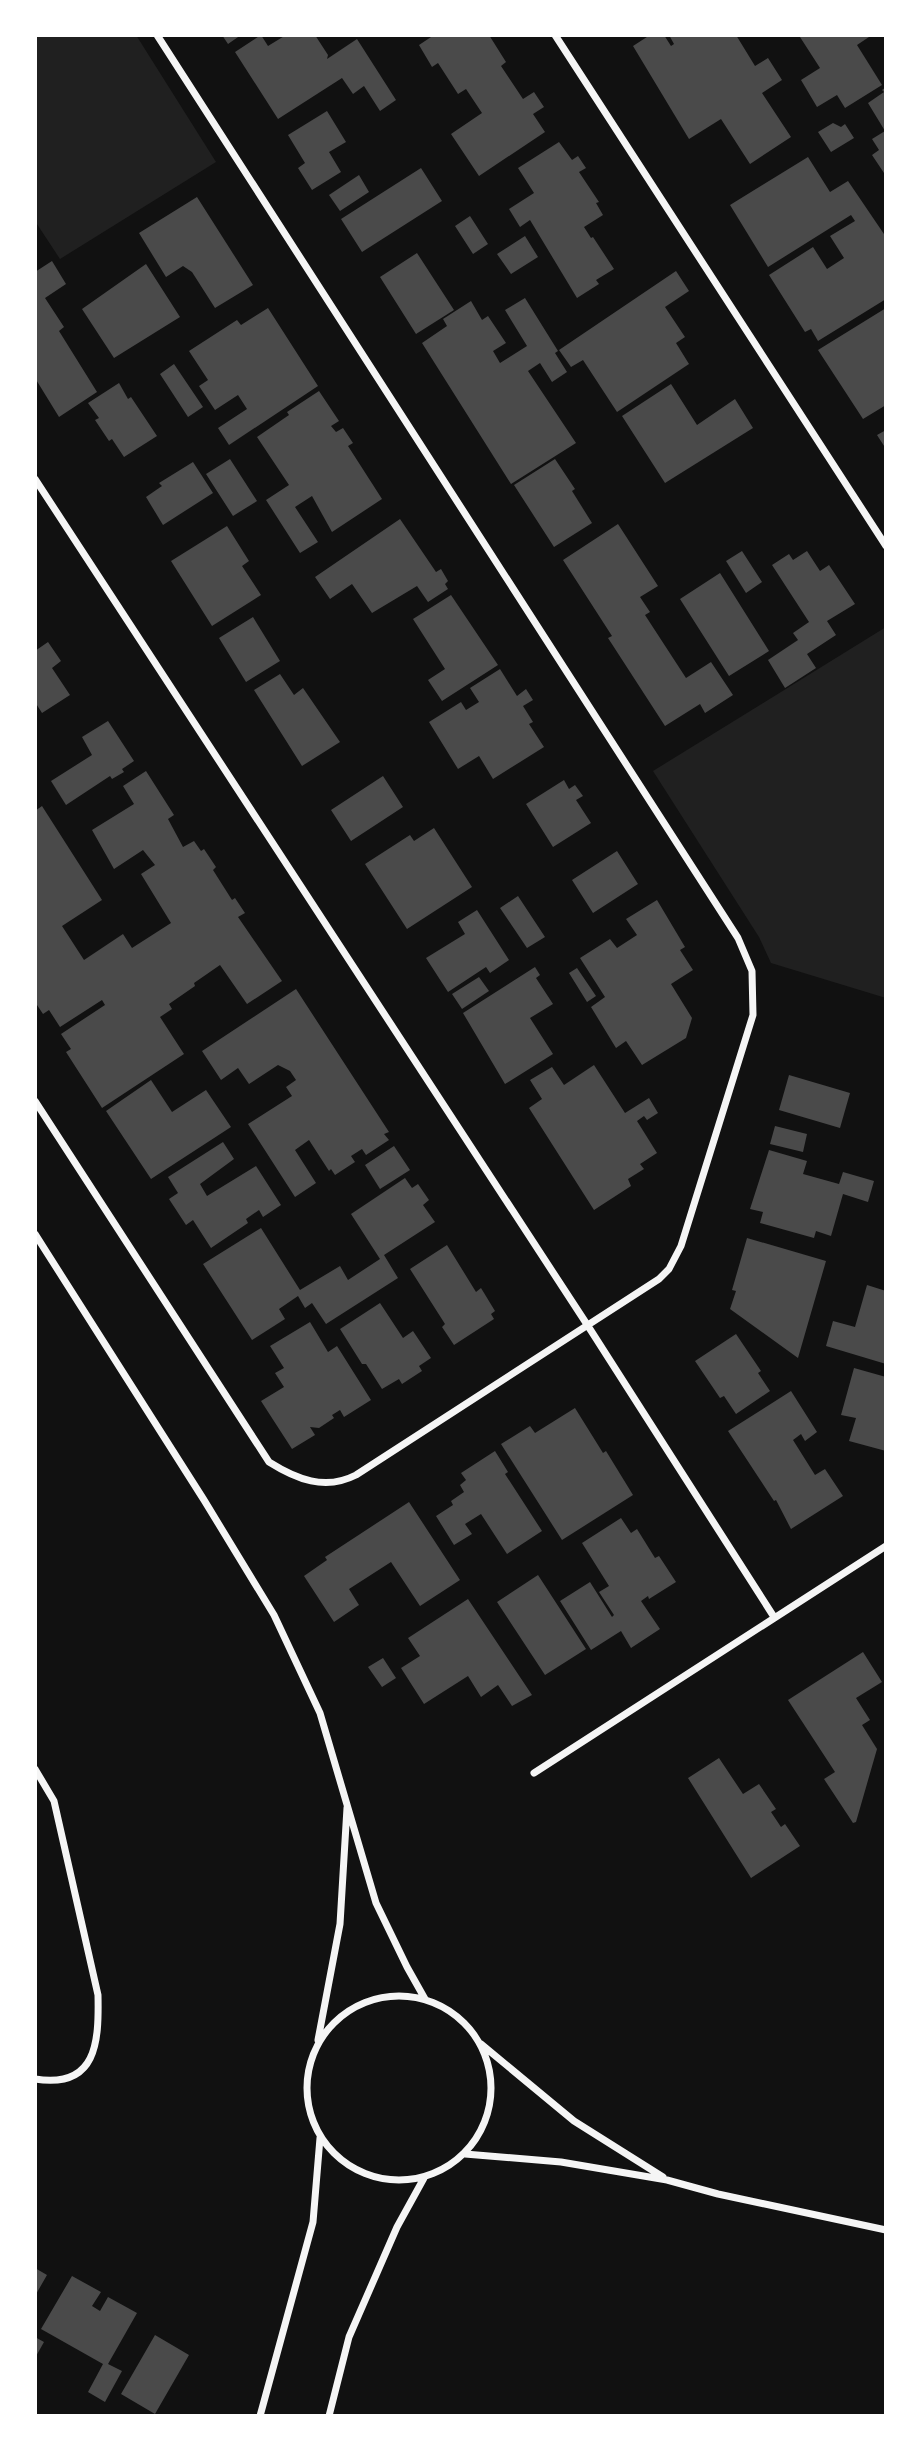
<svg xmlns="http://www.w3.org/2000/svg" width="921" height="2451" font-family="'Nunito Sans',sans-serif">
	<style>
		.green { fill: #202020 }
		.building { fill: #4a4a4a }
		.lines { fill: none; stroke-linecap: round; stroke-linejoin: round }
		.minor { stroke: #f5f5f5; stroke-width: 7 }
	</style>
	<rect width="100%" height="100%" fill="#111"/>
	<path class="green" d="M35 35H136L216 162 60 259 35 221Z
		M886 627V998L771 963 759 937 653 771Z"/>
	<path class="building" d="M222 35H241L228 44Z
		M261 35 268 46 286 35H315L328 55 327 59 357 39 396 100 380 111 364 86 353 94 342 78 278 119 235 52Z
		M434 35H489L506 62 501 66 523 99 534 92 544 107 533 114 545 132 479 176 451 134 482 113 466 89 458 94 438 63 432 67 419 45Z
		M650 35H664L671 46 674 44 669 35H736L755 66 768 58 782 80 762 93 791 137 750 164 721 119 689 139 633 46Z
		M803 35H872L857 45 882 85 845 108 837 95 817 107 801 80 820 68 800 37Z
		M886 87V176L872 155 879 150 872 139 885 131 868 103 884 92 882 90Z
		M327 111 346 142 329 152 341 172 312 190 298 168 305 163 288 135Z
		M833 123 841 127 845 124 854 138 831 152 818 132Z
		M559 142 572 160 578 156 586 168 579 172 599 202 596 203 603 215 584 227 591 238 593 237 614 269 596 280 599 284 577 298 530 220 520 227 509 209 534 193 518 168Z
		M808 157 830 192 848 181 886 237V299L818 341 811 329 805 332 769 275 813 247 827 269 844 258 830 236 855 221 851 215 768 267 730 205Z
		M421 168 442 201 362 252 341 219Z
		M359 175 369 192 340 211 329 195Z
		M197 197 253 285 215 308 192 272 183 266 166 277 139 233Z
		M470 216 488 244 473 254 455 226Z
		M525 236 538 257 511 274 497 254Z
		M417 253 454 310 416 334 380 277Z
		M52 261 66 284 45 298 64 327 59 331 97 392 59 417 35 378V272Z
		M146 264 180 317 114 358 82 309Z
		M676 271 689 291 665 307 685 337 676 343 689 364 617 412 583 360 571 367 559 350Z
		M525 298 558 351 555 353 567 372 552 382 540 363 528 371 576 443 511 484 422 343 447 326 443 319 471 301 482 320 488 316 506 343 493 351 500 363 527 346 505 310Z
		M268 308 318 386 229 445 218 428 247 409 238 395 215 410 199 386 208 380 189 351 237 320 241 325Z
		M886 308V405L863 419 818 350Z
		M174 364 203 407 188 417 160 374Z
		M119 383 128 399 131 397 157 436 124 457 112 439 109 441 95 420 99 418 88 403Z
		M671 384 697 425 735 399 753 428 665 483 622 416Z
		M319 391 339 421 331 426 336 432 343 428 353 443 348 446 382 499 332 532 312 496 295 507 318 542 300 553 266 500 289 485 257 437 289 415 287 412Z
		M886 430V449L877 435Z
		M230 459 257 501 233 516 206 474Z
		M555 459 575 489 572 491 592 523 554 547 514 485Z
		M193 462 213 493 163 525 146 497 162 486 159 483Z
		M400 519 436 572 441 569 448 581 445 584 448 589 428 602 417 586 372 613 352 584 330 599 315 577Z
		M618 524 658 586 640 597 650 612 645 615 686 678 711 662 733 695 705 713 700 704 665 726 608 638 612 636 563 560Z
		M227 526 249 561 242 566 261 595 212 626 171 561Z
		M742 551 762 582 746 593 726 561Z
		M807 551 820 571 829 565 855 604 827 621 836 635 807 654 816 668 785 688 768 660 798 640 793 633 809 622 772 565 789 554 793 560Z
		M720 573 769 651 729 676 680 599Z
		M451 595 498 665 442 701 428 680 445 669 413 619Z
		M253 617 280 661 246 682 219 638Z
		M48 642 61 661 52 668 70 695 42 713 35 702V651Z
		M500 669 517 696 526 689 533 700 523 706 533 722 529 724 544 747 493 779 479 756 458 769 429 722 461 702 466 710 479 702 470 688Z
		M280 674 294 695 303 688 340 742 302 766 254 690Z
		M108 721 134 761 122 769 124 772 112 779 110 776 66 805 51 781 92 755 82 737Z
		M146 771 174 815 168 819 183 847 194 841 201 851 204 849 216 867 213 870 232 900 235 898 245 913 238 917 282 981 247 1004 220 965 194 983 195 986 169 1004 172 1009 160 1017 184 1054 102 1108 66 1052 71 1049 61 1034 105 1005 102 1000 60 1027 49 1010 43 1014 35 1002V811L42 806 102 900 62 926 84 960 123 934 132 948 171 923 141 874 155 865 143 850 114 869 92 830 134 804 123 786Z
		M383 776 403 807 351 841 331 810Z
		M564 780 569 789 575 785 583 796 576 800 591 823 553 847 526 804Z
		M434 828 472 887 407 929 365 864 410 835 414 841Z
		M617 851 638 884 593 913 572 880Z
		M518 896 545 937 527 948 500 908Z
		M657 900 685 947 680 950 693 970 671 984 692 1018 686 1038 642 1065 626 1041 616 1048 591 1007 605 997 580 958 610 939 617 948 637 935 626 919Z
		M477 910 509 960 490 973 486 967 448 992 426 958 465 934 458 922Z
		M535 967 540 975 536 978 553 1004 530 1018 553 1054 505 1084 463 1013Z
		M577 968 596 996 587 1002 569 973Z
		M479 977 489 991 462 1009 452 994Z
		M296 989 389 1132 384 1134 389 1140 366 1155 362 1149 351 1156 355 1162 335 1175 331 1169 329 1171 309 1140 295 1150 316 1183 295 1197 248 1124 292 1096 286 1087 296 1080 290 1071 278 1065 249 1084 238 1068 221 1080 202 1051Z
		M594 1065 625 1113 649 1098 658 1113 647 1120 644 1116 637 1121 657 1153 640 1164 644 1169 628 1179 631 1186 594 1210 529 1108 542 1099 530 1080 552 1067 564 1085Z
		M789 1075 850 1093 840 1128 779 1110Z
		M151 1080 172 1112 206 1090 231 1127 151 1179 106 1111Z
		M775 1126 807 1134 803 1152 770 1144Z
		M223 1142 234 1159 200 1184 207 1196 256 1166 281 1205 263 1217 259 1210 246 1219 248 1223 211 1248 193 1220 186 1225 169 1199 178 1193 168 1177Z
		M394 1146 410 1170 380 1189 365 1165Z
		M769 1150 807 1161 803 1174 839 1184 843 1172 874 1181 868 1202 843 1194 831 1236 816 1231 814 1238 760 1223 763 1212 750 1209Z
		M405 1178 412 1188 418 1184 429 1200 423 1205 435 1222 384 1255 398 1278 326 1324 312 1303 305 1308 298 1296 279 1309 285 1319 252 1340 203 1264 261 1228 300 1290 340 1266 348 1280 380 1259 351 1214Z
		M747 1238 826 1261 798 1358 730 1309 736 1291 732 1290Z
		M447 1245 476 1292 481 1288 495 1311 491 1314 494 1319 454 1345 442 1327 445 1324 410 1269Z
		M867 1285 886 1291V1364L826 1346 833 1321 855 1327Z
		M380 1303 403 1338 413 1331 431 1358 419 1366 422 1371 402 1384 399 1379 382 1389 366 1364H362L340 1329Z
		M310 1322 328 1352 337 1346 371 1400 344 1417 340 1410 332 1415 334 1418 319 1428 310 1427 315 1435 292 1449 261 1401 284 1387 275 1373 284 1368 270 1346Z
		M736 1334 761 1371 758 1373 770 1391 736 1414 724 1396 720 1398 695 1361Z
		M854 1368 886 1377V1451L849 1441 856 1418 841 1415Z
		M791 1391 817 1432 805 1441 801 1434 793 1440 815 1475 825 1469 843 1496 791 1529 776 1500 774 1501 728 1431Z
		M575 1408 603 1453 606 1451 633 1495 562 1540 501 1444 530 1426 535 1433Z
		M495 1451 508 1472 505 1474 542 1531 507 1554 481 1514 465 1524 472 1534 454 1545 436 1516 453 1505 451 1501 464 1492 460 1485 466 1480 461 1473Z
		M409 1502 460 1580 420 1606 391 1562 349 1589 359 1605 334 1622 304 1576 327 1560 325 1557Z
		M621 1518 631 1533 637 1529 655 1558 659 1556 676 1582 649 1599 648 1596 641 1601 660 1629 631 1648 621 1631 591 1650 560 1601 590 1582 612 1617 614 1615 599 1592 609 1586 582 1543Z
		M538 1575 586 1649 545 1675 497 1602Z
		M468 1599 532 1695 512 1706 498 1685 481 1697 468 1676 424 1704 401 1668 420 1656 408 1638Z
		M863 1652 882 1682 856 1698 870 1720 862 1725 877 1749 856 1822 853 1823 824 1779 835 1772 788 1700Z
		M383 1658 396 1678 382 1687 368 1667Z
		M719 1758 743 1794 759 1784 776 1809 771 1812 781 1827 785 1824 800 1846 751 1878 688 1778Z
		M35 2268 47 2275 35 2296Z
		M72 2276 101 2292 92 2306 100 2311 108 2297 137 2313 108 2364 122 2371 105 2402 88 2392 103 2364 41 2329Z
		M155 2335 189 2355 155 2414 121 2394Z
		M35 2337 44 2342 35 2358Z"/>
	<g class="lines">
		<path class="minor" d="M555 35 886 546
			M35 479 588 1326 774 1617
			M35 1101 269 1462C296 1479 325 1491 356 1475L659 1279 669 1269 681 1246 753 1015 752 971 738 938 157 35
			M35 1234 204 1500 274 1615 320 1713 376 1903 407 1967 425 1999
			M35 1769 54 1801 98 1995C99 2042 97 2089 35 2079
			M534 1773 886 1546
			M307 2088a92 92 0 1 1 184 0a92 92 0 1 1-184 0Z
			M318 2040 340 1924 347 1808
			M481 2044 574 2121 663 2177
			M465 2154 561 2162 667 2180 718 2194 886 2230
			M260 2416 313 2222 320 2138
			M329 2416 349 2337 397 2227 424 2178"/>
	</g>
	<rect width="921" height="2451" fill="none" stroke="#ffffff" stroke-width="74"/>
</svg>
